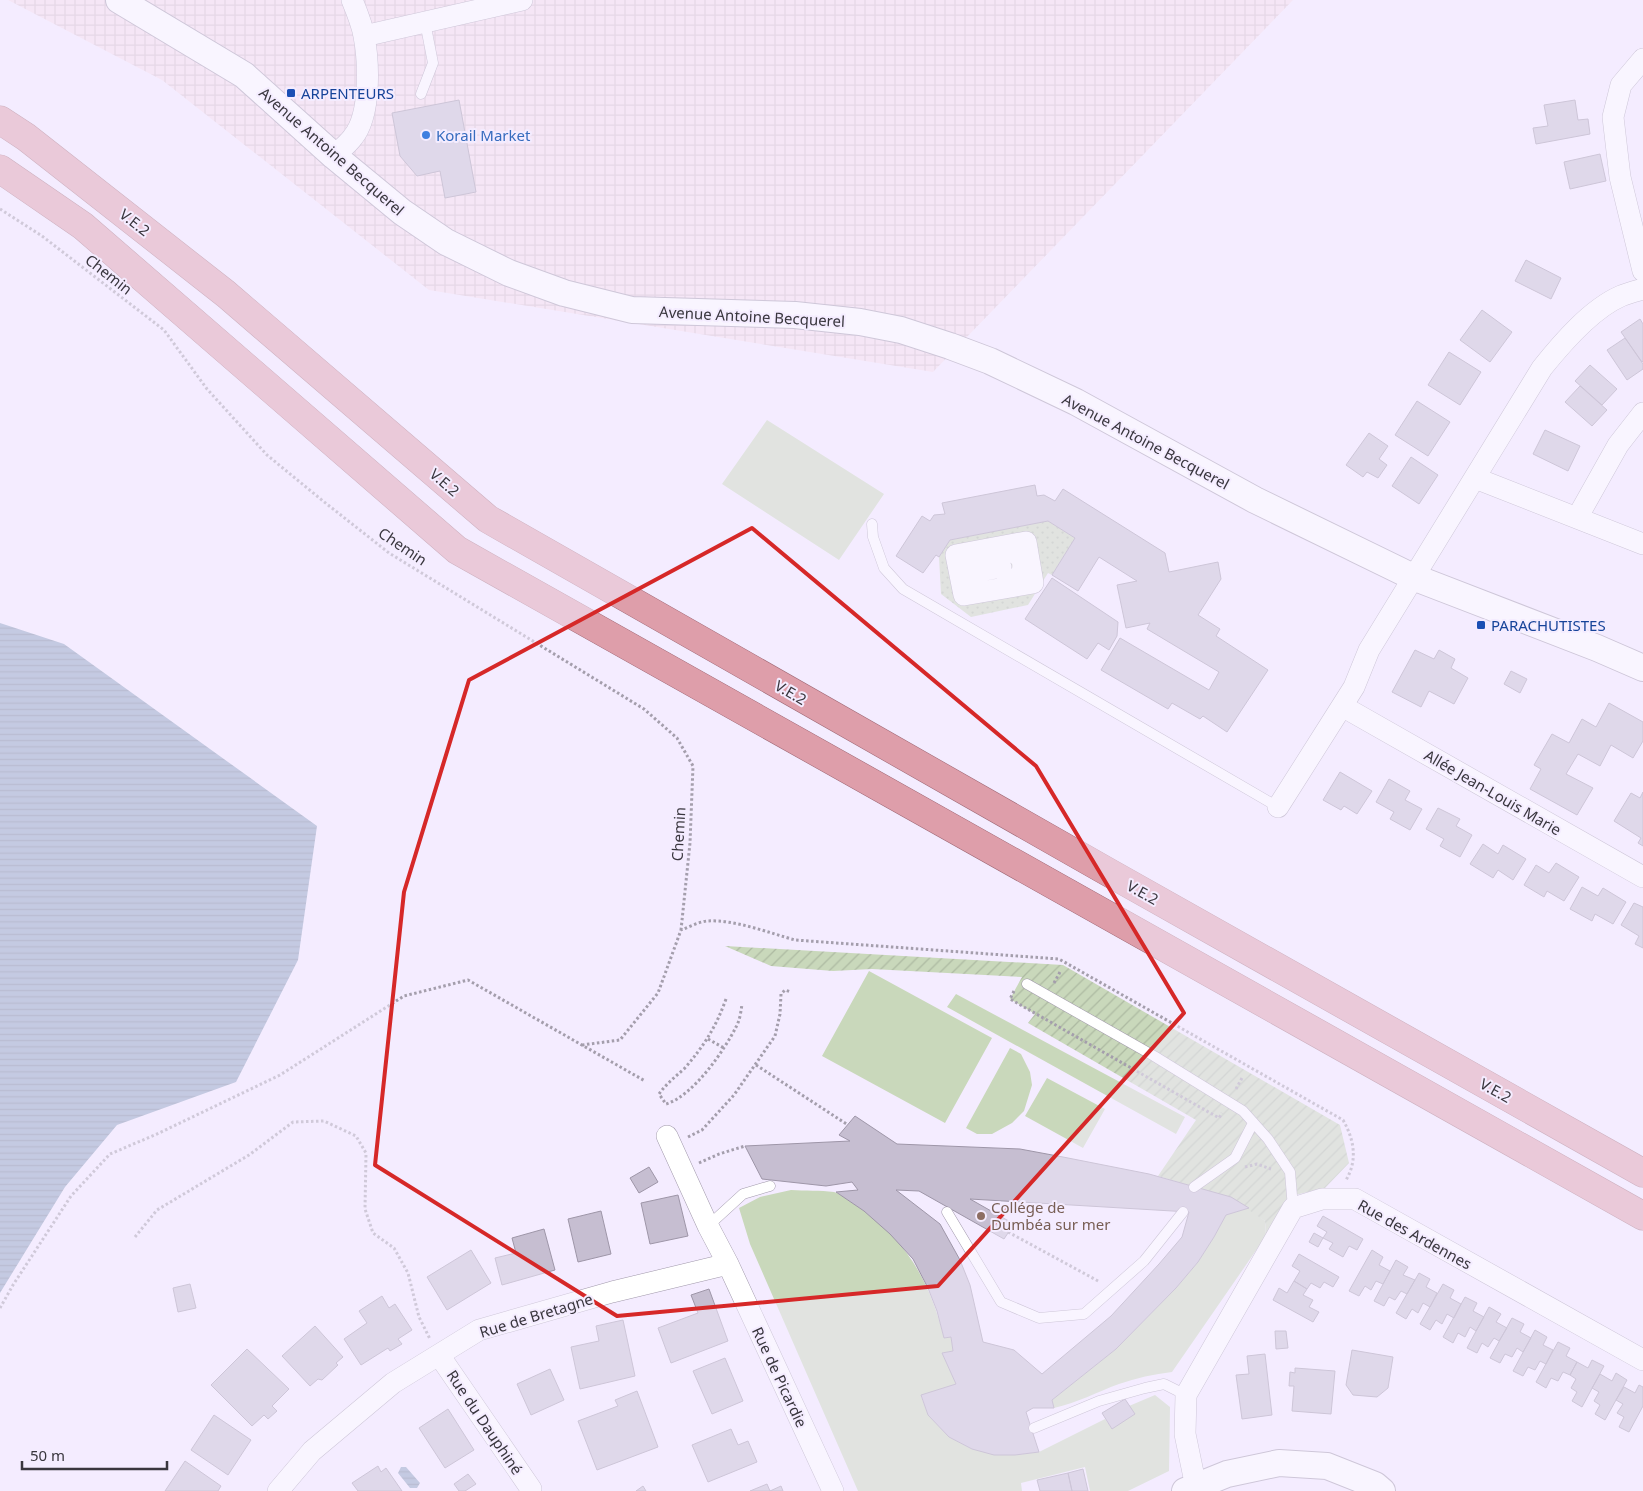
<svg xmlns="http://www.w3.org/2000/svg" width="1643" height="1491" font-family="'Noto Sans',sans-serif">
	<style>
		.industrial { fill: url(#industrial-grid) }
		.grass { fill: #c9d8bb }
		.park { fill: url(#park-dots) }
		.garden { fill: url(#garden-furrows) }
		.water { fill: url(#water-rules) }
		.building { fill: #c6bed1; stroke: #9e96a8; fill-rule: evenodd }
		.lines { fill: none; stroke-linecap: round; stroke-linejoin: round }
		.service-casing { stroke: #a199ab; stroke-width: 11 }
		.minor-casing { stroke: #a199ab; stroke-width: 22 }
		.tertiary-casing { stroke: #a199ab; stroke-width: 28 }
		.trunk-casing { stroke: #9f6976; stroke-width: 29 }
		.path { stroke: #a49eac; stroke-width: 3; stroke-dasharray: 2.5 2.5; stroke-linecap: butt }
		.service { stroke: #fff; stroke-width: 10 }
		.minor { stroke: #fff; stroke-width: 21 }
		.tertiary { stroke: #fff; stroke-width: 26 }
		.trunk { stroke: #de9eaa; stroke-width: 28 }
		.marked { fill: none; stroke: #d62828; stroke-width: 4; stroke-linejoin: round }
		.transit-dot { fill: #1a4fb4; stroke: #f4ecff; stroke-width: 2 }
		.shop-dot { fill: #3f7fe0; stroke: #f4ecff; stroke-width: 2 }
		.education-dot { fill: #8d6e63; stroke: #f4ecff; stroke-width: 2 }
		.labels { text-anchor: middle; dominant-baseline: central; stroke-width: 4; stroke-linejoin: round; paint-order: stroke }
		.transit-label { font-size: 15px; fill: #164399; stroke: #f4ecff; text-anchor: start }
		.shop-label { font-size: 15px; fill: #366cbe; stroke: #f4ecff; text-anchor: start }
		.street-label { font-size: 15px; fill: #39363e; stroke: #f4ecff }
		.education-label { font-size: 15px; fill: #785e54; stroke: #f4ecff; text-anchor: start }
	</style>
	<defs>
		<pattern id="industrial-grid" width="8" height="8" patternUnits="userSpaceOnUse" patternTransform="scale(1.25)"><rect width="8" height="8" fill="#f6deea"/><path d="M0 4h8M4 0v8" fill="none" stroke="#d4bfca"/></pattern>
		<pattern id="park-dots" width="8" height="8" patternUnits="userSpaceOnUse" patternTransform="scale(1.25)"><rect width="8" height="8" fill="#c9d8bb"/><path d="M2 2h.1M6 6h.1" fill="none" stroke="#adbaa2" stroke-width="1.8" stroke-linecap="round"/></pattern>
		<pattern id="garden-furrows" width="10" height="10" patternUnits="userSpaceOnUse" patternTransform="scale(1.25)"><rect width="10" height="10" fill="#c9d8bb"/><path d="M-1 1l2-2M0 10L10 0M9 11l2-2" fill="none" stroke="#adbaa2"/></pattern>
		<pattern id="water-rules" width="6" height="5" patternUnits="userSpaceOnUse" patternTransform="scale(1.25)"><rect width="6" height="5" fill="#8b9fbe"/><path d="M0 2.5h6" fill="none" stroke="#73829c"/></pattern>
	</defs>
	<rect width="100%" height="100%" fill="#f4ecff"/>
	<path class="industrial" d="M8 0H1293L933 372 429 290 162 80Z"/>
	<path class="grass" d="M767 420 884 494 839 560 722 484Z
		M869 971 992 1038 945 1123 822 1056Z
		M956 994 1185 1117 1176 1134 947 1007Z
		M1010 1048 1021 1054 1030 1072 1032 1085 1024 1111 1012 1123 992 1134H977L966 1128Z
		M1047 1078 1105 1109 1083 1148 1025 1116Z
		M791 1190C805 1191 820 1190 834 1192 842 1194 850 1202 857 1206 906 1239 930 1281 944 1338L951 1337 953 1351 942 1353 956 1384 921 1396 928 1415 949 1437 972 1449 1015 1455 1039 1452 1105 1419 1112 1428 1129 1406 1155 1395 1170 1407 1169 1471 1128 1491H1090L1085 1467 1021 1483 1022 1491H858L750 1244 739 1208 760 1197Z
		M1249 1208 1265 1221 1266 1236 1172 1372C1154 1374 1136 1378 1119 1384 1097 1392 1077 1403 1054 1408L1052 1400 1116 1349 1176 1288 1198 1262 1214 1237 1226 1215Z"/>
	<path class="park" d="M1048 521 1075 538 1052 575 1048 573 1028 605 971 617 941 594 939 557 950 540Z"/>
	<path class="garden" d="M725 946 1063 965 1340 1125 1349 1163 1325 1188 1291 1196 1266 1236 1265 1221 1231 1198 1158 1176 1196 1120 1028 1023 1035 1014 1010 999 1022 977 872 969 833 971 771 966Z"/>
	<path class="water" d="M0 623 64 644 317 826 298 960 236 1082 117 1125 65 1187 0 1293Z
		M401 1467H406L420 1483 417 1488H410L398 1473Z"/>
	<path class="building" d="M459 100 476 192 445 198 440 171 417 176 400 156 392 113Z
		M1575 100 1578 120 1588 119 1590 134 1536 144 1533 128 1548 126 1544 105Z
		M1600 154 1606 181 1570 189 1564 162Z
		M1526 260 1561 278 1551 299 1515 281Z
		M1482 310 1512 332 1490 362 1460 340Z
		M1640 319 1643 324V361L1642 362 1621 332Z
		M1625 338 1643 364V369L1627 380 1607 350Z
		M1449 352 1481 372 1460 405 1428 385Z
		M1590 365 1617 389 1602 405 1575 381Z
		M1580 386 1607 410 1592 426 1565 402Z
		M1417 401 1450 422 1428 456 1395 435Z
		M1545 430 1580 446 1568 471 1533 454Z
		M1369 433 1388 446 1379 459 1387 465 1378 478 1367 472 1363 477 1346 465Z
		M1411 457 1438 475 1419 504 1392 486Z
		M1035 485 1037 496 1044 495 1055 501 1063 489 1165 553 1169 572 1218 562 1221 579 1198 615 1220 629 1216 636 1268 670 1227 732 1203 716 1200 719 1172 703 1168 709 1101 670 1120 638 1209 690 1219 672 1147 629 1150 623 1126 628 1117 585 1137 581 1099 557 1078 591 1052 575 1075 538 1048 521 950 540 939 557 936 555 923 573 896 556 922 516 930 521 934 515 945 514 942 503Z
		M1052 578 1118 622 1117 636 1109 650 1098 643 1087 659 1025 619Z
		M1415 650 1434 659 1439 650 1455 659 1451 668 1468 678 1454 704 1429 691 1421 707 1392 692Z
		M1511 671 1527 679 1520 693 1504 684Z
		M1609 703 1643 722V741L1633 758 1611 745 1600 766 1578 754 1566 774 1593 788 1577 815 1530 789 1541 769 1534 765 1552 734 1569 743 1582 719 1596 727Z
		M1340 772 1372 791 1357 814 1344 806 1341 810 1323 800Z
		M1389 779 1410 791 1405 800 1422 809 1410 830 1390 819 1394 812 1376 802Z
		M1643 792V846L1638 843 1641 838 1614 821 1631 793 1640 798Z
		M1438 808 1460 819 1456 826 1472 835 1460 857 1440 846 1444 839 1426 829Z
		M1483 844 1498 854 1503 845 1526 859 1513 880 1498 870 1493 878 1470 864Z
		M1556 863 1579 877 1564 901 1547 891 1544 897 1524 885 1536 865 1549 873Z
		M1582 887 1598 896 1603 888 1626 902 1613 924 1595 914 1592 921 1570 909Z
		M1634 903 1643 907V948L1635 944 1639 936 1621 925Z
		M855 1116 897 1144 1020 1149 1063 1157 1149 1174 1231 1197 1249 1208 1226 1215 1214 1237 1198 1262 1176 1288 1116 1349 1052 1400 1054 1408H1033L1026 1412 1039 1452 1015 1455H994L972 1449 949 1437 928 1415 921 1395 956 1384 942 1353 953 1351 951 1337 944 1338 937 1311 928 1288 913 1259 890 1234 864 1211 836 1192 858 1190 852 1182 826 1186 762 1179 745 1146 850 1141 839 1135ZM896 1190 919 1191 1004 1239 1014 1224 970 1199 1189 1212 1182 1237 1159 1264 1111 1316 1042 1374 1014 1350 983 1342 970 1285 960 1260 940 1224Z
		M649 1167 658 1182 639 1193 630 1178Z
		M678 1195 688 1236 650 1244 641 1203Z
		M601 1211 611 1254 578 1262 568 1219Z
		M1323 1216 1363 1239 1357 1250 1349 1246 1343 1257 1329 1249 1333 1243 1323 1238 1327 1232 1317 1226Z
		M544 1229 555 1270 502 1285 495 1258 516 1253 512 1238Z
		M1314 1233 1323 1238 1318 1247 1309 1242Z
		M471 1250 491 1283 447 1310 427 1277Z
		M1372 1250 1383 1257 1379 1265 1390 1271 1383 1284 1376 1281 1371 1290 1365 1286 1359 1296 1349 1291Z
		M1299 1254 1339 1277 1333 1287 1324 1282 1320 1288 1311 1283 1307 1289 1294 1281 1300 1271 1292 1266Z
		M1396 1260 1408 1267 1403 1275 1415 1280 1407 1294 1401 1291 1395 1300 1389 1297 1384 1306 1374 1301Z
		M1419 1273 1430 1279 1426 1287 1437 1293 1430 1307 1423 1303 1418 1313 1412 1309 1406 1319 1396 1313Z
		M1294 1281 1307 1289 1303 1295 1313 1300 1309 1307 1319 1312 1313 1322 1273 1300 1279 1288 1287 1293Z
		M190 1284 196 1308 178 1312 173 1288Z
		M1443 1284 1454 1290 1450 1298 1461 1304 1454 1318 1447 1314 1442 1324 1436 1320 1430 1330 1420 1324Z
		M709 1289 728 1341 671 1363 658 1328 698 1313 691 1295Z
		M382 1296 389 1308 395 1304 412 1330 398 1339 402 1344 390 1351 388 1348 361 1365 344 1339 367 1323 359 1311Z
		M1465 1297 1477 1303 1473 1311 1484 1317 1476 1331 1470 1327 1465 1337 1458 1333 1453 1343 1443 1337Z
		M1489 1307 1501 1314 1496 1322 1507 1328 1499 1341 1494 1338 1488 1347 1482 1343 1477 1353 1467 1348Z
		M1512 1318 1524 1324 1520 1332 1531 1338 1523 1352 1517 1348 1512 1357 1505 1354 1500 1363 1490 1358Z
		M623 1320 635 1376 580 1389 571 1347 599 1341 596 1326Z
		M315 1326 343 1357 336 1363 338 1365 322 1380 318 1379 310 1386 282 1356Z
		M1535 1330 1547 1337 1543 1345 1553 1350 1546 1364 1540 1361 1535 1370 1528 1367 1523 1376 1513 1371Z
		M1275 1331H1286L1288 1348 1276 1349Z
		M1558 1342 1570 1348 1566 1356 1577 1362 1570 1375 1563 1372 1558 1381 1551 1378 1546 1388 1536 1382Z
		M247 1349 289 1389 272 1406 277 1411 268 1419 264 1415 252 1426 211 1385Z
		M1352 1350 1393 1357 1388 1388 1377 1397 1353 1395 1346 1385Z
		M1265 1354 1272 1415 1242 1419 1236 1375 1249 1374 1247 1356Z
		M725 1358 743 1401 712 1414 693 1371Z
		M1592 1360 1604 1366 1582 1407 1572 1401 1577 1392 1571 1388 1576 1379 1570 1375 1577 1362 1588 1368Z
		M1295 1368 1335 1371 1331 1414 1292 1411 1294 1386H1289L1290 1372 1295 1373Z
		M550 1369 564 1400 531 1415 517 1384Z
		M1616 1373 1627 1380 1605 1420 1595 1414 1600 1405 1594 1401 1599 1392 1592 1388 1600 1374 1612 1381Z
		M1639 1385 1643 1387V1406L1629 1432 1619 1427 1624 1417 1617 1413 1623 1404 1616 1400 1624 1387 1635 1393Z
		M637 1391 658 1447 597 1470 578 1421 618 1406 615 1400Z
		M1125 1399 1135 1414 1112 1429 1102 1413Z
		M448 1409 474 1450 445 1468 419 1428Z
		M214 1415 251 1440 228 1475 191 1450Z
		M731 1429 738 1445 748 1441 757 1462 708 1482 692 1445Z
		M185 1461 221 1486 218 1491H165Z
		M378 1466 381 1472 386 1468 402 1491H358L352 1483Z
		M1083 1469 1088 1491H1072L1068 1473Z
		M1068 1473 1072 1491H1040L1037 1480Z
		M468 1474 476 1484 465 1491H459L454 1484Z
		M767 1484 770 1491 781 1486 783 1491H750Z
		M643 1486 646 1491H636Z"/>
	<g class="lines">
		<defs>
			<path id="service" d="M421 94 433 63 425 22
				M872 524 873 537 884 568 903 589 1278 807
				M1027 984 1154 1056 1243 1111 1268 1139 1290 1172 1293 1208
				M1194 1187 1235 1158 1253 1123
				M947 1212 1001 1302 1039 1318 1084 1314 1144 1261 1183 1212
				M708 1226 743 1194 770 1186
				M1034 1428 1099 1401 1145 1388 1164 1384 1186 1395"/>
			<path id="minor" d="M364 36 522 0
				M1643 59 1621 85 1613 117 1620 177 1643 271
				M334 156C340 150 348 144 353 137 371 115 369 63 364 36 362 24 357 12 352 0
				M1475 478 1643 544
				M1577 518 1618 445 1643 413
				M1026 542 1033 583 964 595 956 555Z
				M1002 566a7 7 0 1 1 14 0a7 7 0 1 1-14 0Z
				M960 575 1001 567
				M1342 706 1643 877
				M1278 807 1354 687 1369 650 1542 368C1562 343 1591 309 1621 296 1628 293 1636 291 1643 289
				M667 1136 708 1226 728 1264 833 1491
				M439 1355 531 1489
				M1196 1487 1185 1434 1186 1395 1293 1208 1322 1199H1355L1643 1360
				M278 1491 312 1451 393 1383 479 1330 612 1292 728 1264"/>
			<path id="tertiary" d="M119 0 244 75 334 156 402 212 446 242 509 273 564 293 632 310 795 315 860 322 901 330 950 346 990 361 1076 402 1255 500 1413 577 1597 648 1643 668
				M1185 1491 1227 1474 1279 1463 1327 1466 1375 1485 1382 1491"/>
			<path id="trunk" d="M0 120 26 137 226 294 488 519 1108 872 1643 1173
				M0 169 83 226 457 550 1643 1216"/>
		</defs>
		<use href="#service" class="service-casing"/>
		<use href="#minor" class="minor-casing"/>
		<use href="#tertiary" class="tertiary-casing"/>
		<use href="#trunk" class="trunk-casing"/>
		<path class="path" d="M0 209 42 236 164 330 207 389 267 455 323 501 389 553 644 709 677 738 693 766 690 843 681 930
			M1054 983 1061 970
			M1014 991 1010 999 1219 1118 1222 1113
			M726 999C716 1027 704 1046 684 1069 675 1077 666 1084 659 1094L666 1104C693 1096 724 1051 736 1027 740 1020 741 1011 742 1004
			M708 1039 724 1048
			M582 1045 620 1040 658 993 681 930C689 927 698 922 707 921 733 919 770 933 795 940L1059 959 1343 1120C1354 1139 1358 1160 1346 1180
			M756 1065 848 1125
			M1236 1089 1243 1076
			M688 1137 702 1130 734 1095 775 1036 780 1014 781 994 785 990 791 992
			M699 1163 719 1154 745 1146
			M1245 1167 1257 1164 1271 1169
			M1008 1232 1100 1282
			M135 1237 157 1210 249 1155 293 1122 324 1121 356 1136 366 1153 365 1209 373 1233 394 1248 408 1273 419 1317 430 1339
			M0 1308 13 1285 71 1196 110 1154 157 1134 280 1075 404 996 468 980 645 1081"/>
		<use href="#service" class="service"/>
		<use href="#minor" class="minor"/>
		<use href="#tertiary" class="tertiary"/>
		<use href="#trunk" class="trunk"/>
	</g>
	<path d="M0 0H1643V1491H0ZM752 528 1036 766 1184 1013 938 1286 617 1316 375 1165 404 892 469 680Z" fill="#f4ecff" fill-opacity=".55" fill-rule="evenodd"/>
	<path class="marked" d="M752 528 1036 766 1184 1013 938 1286 617 1316 375 1165 404 892 469 680Z"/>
	<g class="transit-dot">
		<rect x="286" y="88" width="10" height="10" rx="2.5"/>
		<rect x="1476" y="620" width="10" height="10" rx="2.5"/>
	</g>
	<circle class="shop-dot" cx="426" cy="135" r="5"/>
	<circle class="education-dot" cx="981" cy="1216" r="5"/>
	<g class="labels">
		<g class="transit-label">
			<text x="301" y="93">ARPENTEURS</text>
			<text x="1491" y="625">PARACHUTISTES</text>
		</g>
		<g class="shop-label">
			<text x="436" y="135">Korail Market</text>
		</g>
		<g class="street-label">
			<text transform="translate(332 151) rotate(41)">Avenue Antoine Becquerel</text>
			<text transform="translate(135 222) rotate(38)">V.E.2</text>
			<text transform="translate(109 274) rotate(38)">Chemin</text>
			<text transform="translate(752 316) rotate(3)">Avenue Antoine Becquerel</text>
			<text transform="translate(1146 441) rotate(28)">Avenue Antoine Becquerel</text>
			<text transform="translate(445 482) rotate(41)">V.E.2</text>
			<text transform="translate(403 546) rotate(34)">Chemin</text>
			<text transform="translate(791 692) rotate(30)">V.E.2</text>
			<text transform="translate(1493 792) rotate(30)">Allée Jean-Louis Marie</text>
			<text transform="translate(678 834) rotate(-87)">Chemin</text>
			<text transform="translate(1143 892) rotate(29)">V.E.2</text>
			<text transform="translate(1496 1090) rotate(29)">V.E.2</text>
			<text transform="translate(1415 1234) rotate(29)">Rue des Ardennes</text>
			<text transform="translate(536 1315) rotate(-17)">Rue de Bretagne</text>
			<text transform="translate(780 1377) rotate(65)">Rue de Picardie</text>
			<text transform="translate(485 1422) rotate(56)">Rue du Dauphiné</text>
		</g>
		<g class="education-label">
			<text x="991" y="1207">Collége de<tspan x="991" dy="17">Dumbéa sur mer</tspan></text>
		</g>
	</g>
	<path d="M22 1461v8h145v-8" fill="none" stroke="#39363e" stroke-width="2.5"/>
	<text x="30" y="1461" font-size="15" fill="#39363e" stroke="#f4ecff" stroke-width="4" paint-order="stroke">50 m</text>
</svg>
